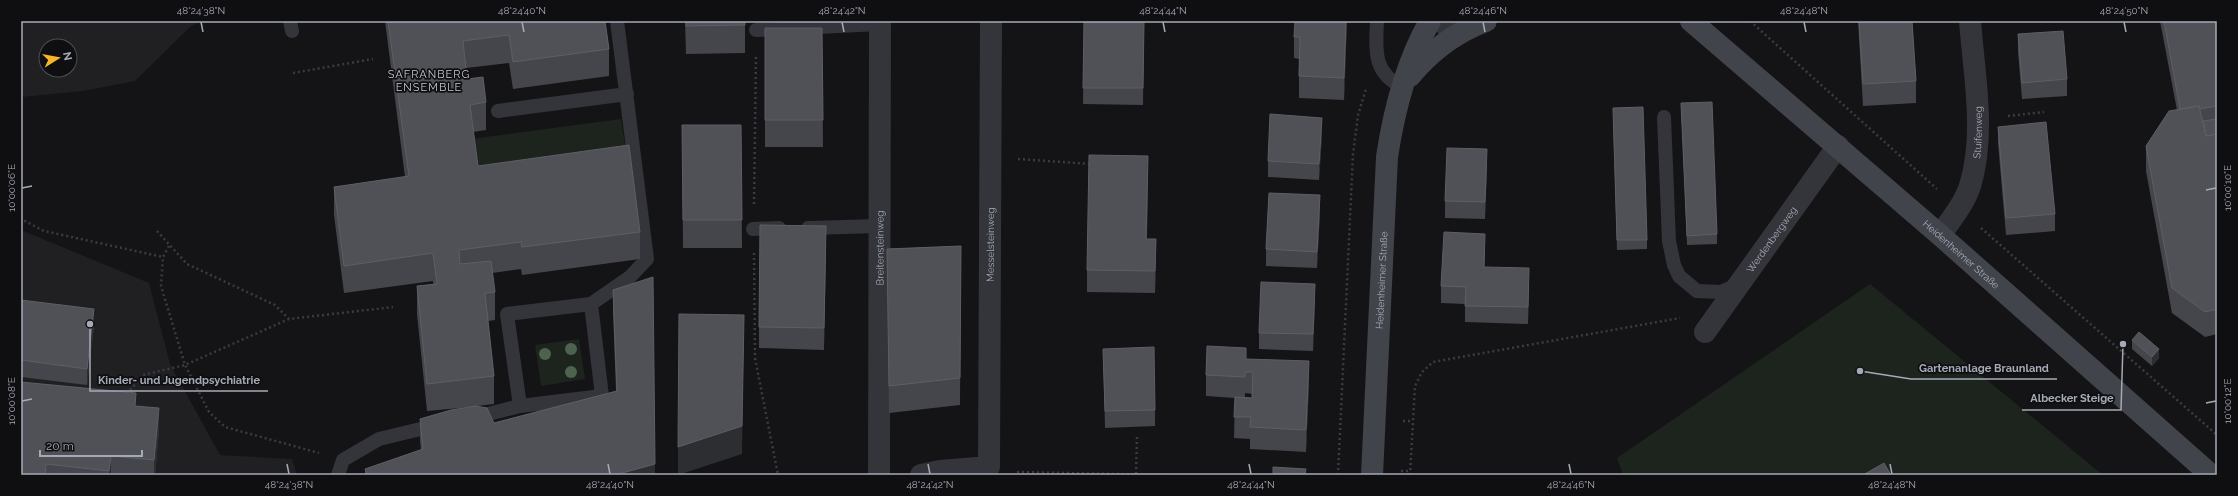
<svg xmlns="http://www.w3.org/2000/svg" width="2238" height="496" font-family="Raleway,sans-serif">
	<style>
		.built { fill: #202023; fill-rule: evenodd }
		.green { fill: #1c241d }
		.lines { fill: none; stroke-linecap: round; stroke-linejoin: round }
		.path { stroke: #3a3c42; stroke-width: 2.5; stroke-dasharray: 2 3; stroke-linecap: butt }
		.lane { stroke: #34353b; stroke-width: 14 }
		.street { stroke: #34353b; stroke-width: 22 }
		.secondary { stroke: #42444b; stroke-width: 22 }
		.tree { fill: #4d634f }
		.wall { fill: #45464b; fill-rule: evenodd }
		.shaded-wall { fill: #2d2e31 }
		.building { fill: #505157; stroke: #5d5f66 }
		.ticks { fill: none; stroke: #a5aab7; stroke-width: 1.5 }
		.labels { text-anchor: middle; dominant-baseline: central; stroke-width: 3.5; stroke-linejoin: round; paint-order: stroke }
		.street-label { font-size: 10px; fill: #a5aab7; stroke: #0f0f11 }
		.neighbourhood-label { font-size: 11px; letter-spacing: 1px; fill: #c6c9d2; stroke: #0f0f11 }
		.leader { fill: none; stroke: #a5aab7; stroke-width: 1.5 }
		.callout-dot { fill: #a5aab7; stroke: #0f0f11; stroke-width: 1.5 }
		.callout-label { font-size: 11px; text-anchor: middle; font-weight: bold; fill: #a5aab7; stroke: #0f0f11; stroke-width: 3.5; stroke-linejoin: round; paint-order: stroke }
		.neatline { fill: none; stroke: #a5aab7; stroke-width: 1.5 }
		.ticks-label { font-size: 10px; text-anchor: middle; fill: #a5aab7 }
	</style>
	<rect width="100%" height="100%" fill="#141416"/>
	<path class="built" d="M21 21H201L191 26 135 81 83 91 21 97ZM46 46H70V70H46Z
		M21 230 149 283 170 364 220 455 292 459 297 475H21Z"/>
	<path class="green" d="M621 119 629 172 478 193 471 139Z
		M1870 284 2103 475H1623L1617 458Z
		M579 339 585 379 541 386 535 345Z"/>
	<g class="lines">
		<path class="path" d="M1750 21 1937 189
			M293 73 373 59
			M2008 116 2044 112
			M1018 159 1091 164
			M754 204 756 55
			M21 217 23 220 44 231 163 257
			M1981 228 2217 435
			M157 231 187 264 275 305 289 319
			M169 246 163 257 161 286 185 365 209 412 225 427 319 453
			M754 253 755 358 778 475
			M127 394 143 375 185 365 289 319 393 307
			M1403 421H1413
			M1401 471H1410
			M1017 472 1163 475
			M1136 474 1137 437
			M1338 475 1353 154 1358 115 1366 89
			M1410 475 1415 386 1422 372 1433 362 1680 318"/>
		<path class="lane" d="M290 21 292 31
			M1377 21C1376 49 1372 72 1402 87
			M756 30 880 24
			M498 111 627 94
			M1664 117 1669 241 1674 265 1679 276 1697 291 1721 292 1737 285
			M808 228 879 226
			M753 229 779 228
			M520 406 507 314 591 304
			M472 418 520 406 602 396 591 304 630 277 647 259 617 21
			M338 475 343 460 379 439 437 425"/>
		<g class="street">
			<path d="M1443 21 1454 37"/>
			<path id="s1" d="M1940 235C1951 220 1964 204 1970 186 1986 133 1974 75 1970 21"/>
			<path id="s2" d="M1705 332 1838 146"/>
			<path id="s3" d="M879 475 880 21"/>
			<path id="s4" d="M921 475 940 471 989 467 991 21"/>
		</g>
		<g class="secondary">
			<path id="s5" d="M1691 21 1940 235 2211 475"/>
			<path d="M1410 76C1430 52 1456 32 1486 21"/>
			<path id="s6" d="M1372 475 1387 157C1394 110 1406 63 1430 21"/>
		</g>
	</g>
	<g class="tree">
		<circle cx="571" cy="349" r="6"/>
		<circle cx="545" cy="354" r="6"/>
		<circle cx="571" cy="372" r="6"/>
	</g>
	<path class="wall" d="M385 21H605L609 49V76L513 89 509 63 466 68 467 79 486 102V130L473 132 478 166 640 232V259L522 275 521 269 492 273 495 292V320L488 321 494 376V404L477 406 494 423 616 391 613 312V290L655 475H365V469L421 450 420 441V419L471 407 427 411 417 314V286L433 284V281L344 293 334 215V187L405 177Z
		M685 21H745V53L686 54Z
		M1084 21H1144L1143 105 1083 104Z
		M1347 21 1344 100 1299 98V59L1294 58V37Z
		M1858 21H1912L1916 81V103L1863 106Z
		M2160 21H2217V334L2205 337 2172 313 2146 171V146L2177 110Z
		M765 28H822L823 147H765Z
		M2018 34 2067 79V96L2022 99 2018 51Z
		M1681 103 1717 234V244L1687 245Z
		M1613 117 1647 240V249L1617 250Z
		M682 125H741L742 248H683Z
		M1998 127 2055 214V231L2006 235 1998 143Z
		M1322 135 1319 180 1268 177V161Z
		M1487 165 1485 219 1445 218V201Z
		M1148 178 1147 239 1156 261 1155 293 1087 292V270Z
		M1320 212 1317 268 1266 266V249Z
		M961 246 960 405 889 413 887 249Z
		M826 248 824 350 759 348V327Z
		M1485 250 1484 267 1529 284 1528 324 1465 322V304L1441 303V286Z
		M21 300 94 326 87 385 21 377Z
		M1315 300 1313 351 1259 349V333Z
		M2132 340 2159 358 2152 366 2132 349Z
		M1103 349 1155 410V426L1105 428Z
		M1246 359 1309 383 1306 452 1250 449V439L1234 438 1235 398 1206 396V375ZM1245 393 1252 394V398L1245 397Z
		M136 406 159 430 155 475H21Z"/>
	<path class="shaded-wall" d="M1346 21H1347L1344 100V78Z
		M1322 118V135L1319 180V164Z
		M1487 149V165L1485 219V202Z
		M1148 156V178L1146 261V239Z
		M1320 195V212L1317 268V252Z
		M826 226V248L824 350V328Z
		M1485 234V250L1484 284V267Z
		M1156 239V261L1155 293V271Z
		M1529 268V284L1528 324V307Z
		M1315 284V300L1313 351V334Z
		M94 309V326L87 385V369Z
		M744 315 742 454 678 475V447Z
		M2159 349V358L2152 366V357Z
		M1309 361V383L1306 452V430Z
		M159 408V430L155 475H154V460Z
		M111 456V475H109V471Z
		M655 464V475H615Z"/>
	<path class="building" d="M388 21H605L609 49 513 62 509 35 463 41 467 79 483 77 486 102 470 105 478 166 629 145 640 232 522 247 521 242 459 250 460 264 491 261 495 292 485 293 494 376 427 384 417 286 437 284 433 253 344 266 334 187 409 176Z
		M686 21H745V25L686 26Z
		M1084 21H1144L1143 88H1083Z
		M1295 21H1346L1344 78 1299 76 1300 37H1294Z
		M1859 21H1912L1916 81 1863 84Z
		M2164 21H2217V106L2200 109 2199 106 2180 109Z
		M765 28H822L823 120H765Z
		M2063 31 2067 79 2022 83 2018 34Z
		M1712 102 1717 234 1687 236 1681 103Z
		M2199 106 2206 136 2217 134V309L2205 312 2172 288 2146 146 2169 111Z
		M1643 107 1647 240H1617L1613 108Z
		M1270 114 1322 118 1319 164 1268 161Z
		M2217 119V134L2206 136 2203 121Z
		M2046 122 2055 214 2006 218 1998 127Z
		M682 125H741L742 220H683Z
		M1447 148 1487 149 1485 202 1445 201Z
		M1089 155 1148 156 1146 239H1156L1155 271 1087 270Z
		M1269 193 1320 195 1317 252 1266 249Z
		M760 225 826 226 824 328 759 327Z
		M1444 232 1485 234 1484 267 1529 268 1528 307 1465 306 1466 287 1441 286Z
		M961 246 960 378 889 386 887 249Z
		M653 277 655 464 615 475H367L365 469 423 449 420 419 451 410 476 406 487 408 494 423 617 391 613 290Z
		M1261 282 1315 284 1313 334 1259 333Z
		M21 300 94 309 87 369 21 360Z
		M679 314 744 315 742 426 678 447Z
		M2139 332 2159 349 2152 357 2132 340Z
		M1207 346 1246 348V359L1309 361 1306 430 1250 427 1251 417H1234L1235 397 1252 398 1253 372H1245V377L1206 375Z
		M1154 347 1155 410 1105 411 1103 349Z
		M21 382 136 393 135 406 159 408 154 460 111 456 109 471 46 464 45 475H21Z
		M1884 463 1891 475H1863Z
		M1273 467 1306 469 1305 475H1273Z"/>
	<path class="ticks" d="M201 22 203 32M522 22 524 32M842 22 844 32M1163 22 1165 32M1483 22 1485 32M1804 22 1806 32M2124 22 2126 32M22 188 32 186M2206 190 2216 188M22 401 32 399M2206 403 2216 401M287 464 289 474M608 464 610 474M928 464 930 474M1249 464 1251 474M1569 464 1571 474M1890 464 1892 474"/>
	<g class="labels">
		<g class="street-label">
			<text stroke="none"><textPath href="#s1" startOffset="112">Stuifenweg</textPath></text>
			<text stroke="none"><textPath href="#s2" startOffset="114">Werdenbergweg</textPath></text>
			<text stroke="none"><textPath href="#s4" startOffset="291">Messelsteinweg</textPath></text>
			<text stroke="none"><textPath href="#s3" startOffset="227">Breitensteinweg</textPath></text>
			<text stroke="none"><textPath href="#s5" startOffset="357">Heidenheimer Straße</textPath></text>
			<text stroke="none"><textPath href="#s6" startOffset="195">Heidenheimer Straße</textPath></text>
		</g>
		<g class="neighbourhood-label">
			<text x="429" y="74">SAFRANBERG<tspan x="429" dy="13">ENSEMBLE</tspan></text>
		</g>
	</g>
	<path class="leader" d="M1860 371L1911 379H2057M90 324L90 391H268M2123 344L2121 410H2022"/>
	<g class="callout-dot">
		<circle cx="1860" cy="371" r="4"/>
		<circle cx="90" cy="324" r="4"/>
		<circle cx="2123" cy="344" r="4"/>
	</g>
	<g class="callout-label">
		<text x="1984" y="372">Gartenanlage Braunland</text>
		<text x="179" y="384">Kinder- und Jugendpsychiatrie</text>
		<text x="2072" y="402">Albecker Steige</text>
	</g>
	<rect width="2238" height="496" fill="none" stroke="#0f0f11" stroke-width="44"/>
	<g transform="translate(58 58) rotate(79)"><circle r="19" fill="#0f0f11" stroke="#4b4d53"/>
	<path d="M0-3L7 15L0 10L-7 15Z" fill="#fab627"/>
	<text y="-6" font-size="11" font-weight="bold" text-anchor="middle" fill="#a5aab7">N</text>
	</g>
	<path d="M40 450v6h102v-6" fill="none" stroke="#a5aab7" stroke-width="2"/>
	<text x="46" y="450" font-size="12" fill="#a5aab7" stroke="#0f0f11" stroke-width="3" paint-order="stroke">20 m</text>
	<rect x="22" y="22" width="2194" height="452" class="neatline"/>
	<g class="ticks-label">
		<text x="201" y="14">48°24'38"N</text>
		<text x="522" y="14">48°24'40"N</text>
		<text x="842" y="14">48°24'42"N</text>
		<text x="1163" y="14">48°24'44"N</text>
		<text x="1483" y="14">48°24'46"N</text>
		<text x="1804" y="14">48°24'48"N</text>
		<text x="2124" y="14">48°24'50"N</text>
		<text transform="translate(11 188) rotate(-90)" y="4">10°00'06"E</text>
		<text transform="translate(2227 188) rotate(-90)" y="4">10°00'10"E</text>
		<text transform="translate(11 401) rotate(-90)" y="4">10°00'08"E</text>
		<text transform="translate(2227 401) rotate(-90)" y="4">10°00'12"E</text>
		<text x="289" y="488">48°24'38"N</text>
		<text x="610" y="488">48°24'40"N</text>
		<text x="930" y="488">48°24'42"N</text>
		<text x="1251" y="488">48°24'44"N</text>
		<text x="1571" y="488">48°24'46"N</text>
		<text x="1892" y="488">48°24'48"N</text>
	</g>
</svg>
